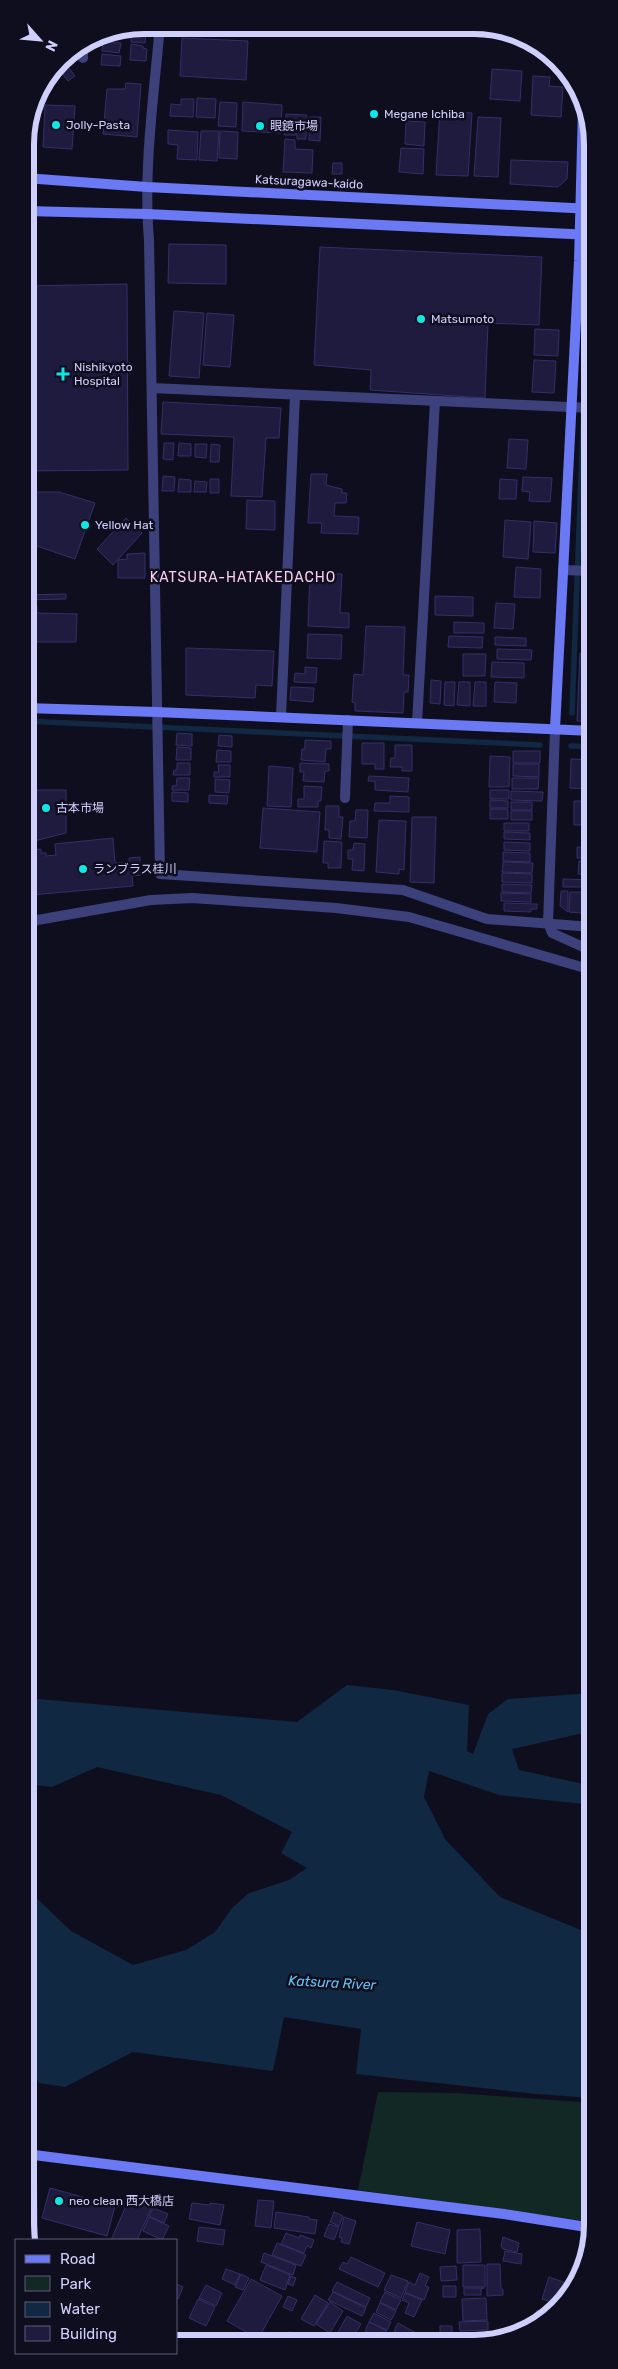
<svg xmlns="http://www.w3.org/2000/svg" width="618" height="2369" font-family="Rubik,'Noto Sans JP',sans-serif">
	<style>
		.green { fill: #112825 }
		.water { fill: #102841 }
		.pier { fill: #0f0e1f }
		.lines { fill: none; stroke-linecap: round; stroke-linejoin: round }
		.stream { stroke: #102841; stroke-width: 5.5 }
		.building { fill: #1e1b3e; stroke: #332f69 }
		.street { stroke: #3c417b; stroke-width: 10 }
		.secondary { stroke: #6c79f5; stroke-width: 10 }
		.poi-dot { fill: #0fe7e4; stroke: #0f0e1f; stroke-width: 2 }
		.labels { text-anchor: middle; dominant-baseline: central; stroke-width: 5; stroke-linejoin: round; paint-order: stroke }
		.poi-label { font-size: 12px; fill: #cfcffc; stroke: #0f0e1f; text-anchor: start }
		.street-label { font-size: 12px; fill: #cfcffc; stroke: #0f0e1f }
		.neighbourhood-label { font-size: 14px; letter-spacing: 1px; fill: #fcd0f1; stroke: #0f0e1f }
		.water-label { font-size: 14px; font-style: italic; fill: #64c3f5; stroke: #0f0e1f }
		.rim { fill: none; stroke: #cfcffc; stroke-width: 6 }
	</style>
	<rect width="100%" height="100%" fill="#0f0e1f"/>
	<path class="green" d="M378 2092 457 2093 593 2103V2222L358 2190Z"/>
	<path class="water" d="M347 1685 393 1690 469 1705 467 1751 473 1754 488 1714 508 1699 593 1693V1731L512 1749 519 1770 593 1786V1805L499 1795 429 1771 424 1797 445 1839 500 1897 593 1935V2098L536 2094 356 2074 361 2029 284 2017 273 2071 133 2052 65 2087 39 2083 33 2071V1969L26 1961V1888L71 1931 133 1965 186 1950 215 1932 232 1908 249 1893 289 1880 307 1868 281 1853 292 1832 221 1795 97 1767 52 1787 26 1784V1698L297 1722Z"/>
	<path class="pier" d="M26 1885 27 1886 29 1968 26 1965Z"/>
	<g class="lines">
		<path class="stream" d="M572 713 592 188
			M25 721 540 745
			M571 746 592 747"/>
	</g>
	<path class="building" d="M132 27H137V31H146L145 43 131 42Z
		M122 29 121 39 105 38 106 32Z
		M182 38 248 41 246 80 180 76Z
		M103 41 121 43 119 53 102 51Z
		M131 44 143 46V48L147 49 146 61 130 60Z
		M102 54 121 56 120 66 101 65Z
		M65 56 69 61 66 64 75 76 68 81 56 66Z
		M492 69 522 71 520 101 490 99Z
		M533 76 550 77 549 86 563 87 561 117 531 115Z
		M126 83 141 84 137 137 103 134 107 89H125Z
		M197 98 216 99 215 118 196 117Z
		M181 99H194L193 117 170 116 171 104 181 105Z
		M220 102 237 103 236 127 218 126Z
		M243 102 282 105 281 133 242 131Z
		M45 105 75 106 72 149 43 147Z
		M440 111 472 113 468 176 436 175Z
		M286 114 307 115 306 139H297V135H284Z
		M310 117H321L320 141 309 140Z
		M478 117 501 118 498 177 474 176Z
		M406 121 425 122 424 146 405 144Z
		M168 130 198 132 197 160 177 159 178 145 168 144Z
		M201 131H219L217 161 199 160Z
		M220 131 238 132 237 159 219 158Z
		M285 139 295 140V149L313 150 312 173 283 172Z
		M401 148 424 149 423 174 399 172Z
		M511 160 568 162 567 179 558 187 510 184Z
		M333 163H342V174H332Z
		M169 244 226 245V284L168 283Z
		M320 247 542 257 539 325 488 323 485 398 370 390 371 370 314 365Z
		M127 284 128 470 25 471V286Z
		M174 311 204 313 199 378 169 376Z
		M207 313 234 315 230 367 203 365Z
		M535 329 559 330 558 356 534 355Z
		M534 360 556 361 554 393 532 392Z
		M163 402 281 408 279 438H266L262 497 231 496 234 437 161 434Z
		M587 425H592V448H586Z
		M509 439 528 440 526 469 507 468Z
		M164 443H174L173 460 163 459Z
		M179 443 191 444V456H178Z
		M195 444H207L206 458 195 457Z
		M211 444 220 445 219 462H210Z
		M311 474H327L326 485 342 489V493H347L346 503H335L334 516 359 517 358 534 321 533 322 523H308Z
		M163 476 175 477 174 491H162Z
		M523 477 552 478 550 502 529 501 530 492 522 491Z
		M179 479 191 480V492H178Z
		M210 479H219V493H210Z
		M500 479 517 480 516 499H499Z
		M195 481 207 482 206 492H194Z
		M25 492H59L95 503 75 559 25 542Z
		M247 500 275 501V530L246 529Z
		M589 512 592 513V526L588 525Z
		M126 518 142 533 113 565 97 549Z
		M505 520 531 522 528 559 503 557Z
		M534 521 557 523 555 553 533 552Z
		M589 527H592V543L588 542Z
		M588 545 592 546V560H587Z
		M145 553V578H118V560L127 559V554Z
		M516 567 541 569 540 598 514 597Z
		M310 573 342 574 340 613H349V628L308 626Z
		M66 594V599L25 600V595Z
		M435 596 473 597V616L435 615Z
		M496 603 515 604 513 629 494 628Z
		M25 606H37V613L77 614 76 642H33V647H25Z
		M454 622 484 623V633H454Z
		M366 626 405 627 403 675H409L408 692H404L403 713 355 711V703L352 702 354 674 363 675Z
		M308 634 342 635 341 659 307 658Z
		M449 636 483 637 482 648 448 647Z
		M495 637 526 638V646L495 645Z
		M186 648 274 651 272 686 256 685 255 698 186 695Z
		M497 649 532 650 531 660 497 659Z
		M580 653 592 654V721H577Z
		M463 654H486L485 676H463Z
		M492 662 524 663V678L491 677Z
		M305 667 317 668 316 683 294 682 295 673 305 674Z
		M431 680 441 681 440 704 430 703Z
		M445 682H455L454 706 444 705Z
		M459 682H470V706L457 705Z
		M475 682H486V706H473Z
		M495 682 517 683 516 703 494 702Z
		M291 687 314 688 313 702 290 700Z
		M177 733 192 734V746L176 745Z
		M219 735 232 736V747L218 746Z
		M305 740 331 741V749H326L325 762 301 760 302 749H305Z
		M362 743H384V769H375V764H362Z
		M395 745H412V771H402V767H390L391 758H395Z
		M177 747 191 748V760H176Z
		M217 750 231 751V762H216Z
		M513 751H540V763H513Z
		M490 756 510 757 509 787H489Z
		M571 759 592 760V789L570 788Z
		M177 763H190V775H173L174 770H177Z
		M300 763 329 764V771H325L324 782 303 781 304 772H300Z
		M513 764H539V777L513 776Z
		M218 765H230V777H214V772H219Z
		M269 766 293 768 291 807 267 806Z
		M369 776 409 778 408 792 375 790V781H368Z
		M177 778H190L189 790H172V786H176Z
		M512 778H539L538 789H512Z
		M215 779 230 780 229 793 215 792Z
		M304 786 322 787 321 801H318V807H298V799H304Z
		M25 790H66V833L26 843Z
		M490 790H509V799H490Z
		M511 791 543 792 542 801 511 800Z
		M172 792 188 793V802L172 801Z
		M209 795 228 796 227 804 209 803Z
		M390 796 409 797V812L374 811 375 803H390Z
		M490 800 508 801V808H490Z
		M574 801H592V825H574Z
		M511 802H532V810H511Z
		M326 806H339V817H343L341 839 329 838V830H325Z
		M263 808 320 812 317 852 260 848Z
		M490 809H508V819H490Z
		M356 810H368L367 838 349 837 350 821H355Z
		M511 811H532V820H511Z
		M412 817H436L434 883 410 882Z
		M379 820 406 821 404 870 399 869V874L376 872Z
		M504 823H529V831H504Z
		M504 832 530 833V840L504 839Z
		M113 838 115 863 129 862V858L140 857 141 875 132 876 133 886 31 895 30 878H26V851L41 849V853H46V856L56 855 55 844Z
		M324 841 342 842 341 868H328V863H323Z
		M504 842 530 843V851L504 850Z
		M354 843 365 844 364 871 352 870 353 859H348V850H353Z
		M577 847 592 848V858H577Z
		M503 852 530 853V862L503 861Z
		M579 861H592V874H578Z
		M503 862 533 863 532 873 502 872Z
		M502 873 532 874V883L502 882Z
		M563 879 592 880V887H563Z
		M502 884 532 885 531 893 502 892Z
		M561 891H568V912L560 906Z
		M570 892H584L583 913 569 912Z
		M501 893 531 894V902L501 901Z
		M585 893H592V913L584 912Z
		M504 903 537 904V909H531V912L504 911Z
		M50 2188 115 2206 107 2236 42 2218Z
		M130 2197 152 2207 137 2240H111Z
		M258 2200 274 2201 271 2228 255 2226Z
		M192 2203 210 2205V2203L224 2205 220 2225 189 2219Z
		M153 2208 168 2214 164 2223 149 2216Z
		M276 2212 309 2217V2219L317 2220 315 2234 274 2228Z
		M334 2212 343 2216 339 2226 330 2222Z
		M149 2217 169 2226 162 2240 143 2231Z
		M344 2217 356 2221 349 2244 341 2242 342 2238 339 2237Z
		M417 2222 450 2230 445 2254 411 2246Z
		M329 2224 339 2227 334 2240 324 2236Z
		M199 2227 225 2230 223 2245 197 2241Z
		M480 2229 481 2262 457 2263V2230Z
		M286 2233 299 2238 300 2235 314 2240 311 2248 307 2246 304 2253 281 2244Z
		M503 2237 519 2243 517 2252 503 2249 501 2246Z
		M277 2243 306 2255 301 2266 272 2255Z
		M505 2251 522 2254 521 2264 503 2261Z
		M264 2253 296 2265 293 2275 261 2262Z
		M351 2257 385 2273 378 2287 339 2269 343 2262 347 2264Z
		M487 2264H500L501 2289H503V2295L487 2296Z
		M266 2265 290 2275 285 2290 260 2280Z
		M463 2265H485V2287H463Z
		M456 2266 457 2280 441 2281 440 2267Z
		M226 2269 240 2274 235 2285 222 2279Z
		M420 2273 429 2277 425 2286 429 2287 424 2300 405 2292 409 2282 415 2285Z
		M241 2274 249 2278 243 2290 235 2287Z
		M391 2275 408 2281 401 2298 384 2290Z
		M291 2276 296 2278 293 2286 288 2284Z
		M549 2277 574 2286 561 2305 542 2299Z
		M251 2279 282 2296 258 2339 227 2321Z
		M337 2282 370 2298 366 2307 332 2291Z
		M176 2284 183 2287 178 2299 176 2298Z
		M206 2285 222 2293 216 2306 199 2298Z
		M443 2286H456V2297H443Z
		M464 2288H484L481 2289V2295H464Z
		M333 2292 366 2308 362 2316 328 2300Z
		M385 2292 401 2300 396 2310 380 2302Z
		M405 2293 422 2300 414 2317 405 2313 409 2303 402 2300Z
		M315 2295 328 2303 314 2326 301 2319Z
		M288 2296 297 2300 292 2311 283 2307Z
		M486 2298 487 2320 463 2321 462 2299Z
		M198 2299 215 2307 206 2326 189 2318Z
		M330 2302 343 2311 330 2333 316 2324Z
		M380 2303 396 2311 391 2320 376 2312Z
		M537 2310 550 2315 531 2329Z
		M374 2313 391 2322 387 2330 369 2322Z
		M347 2316 361 2324 350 2342H342L335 2338Z
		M488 2321V2330L460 2331 459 2322Z
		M369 2322 387 2331 382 2340 365 2331Z
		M398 2323 418 2334 414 2341 394 2331Z
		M440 2326H452V2337L440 2336Z
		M360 2333 368 2337 365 2343 354 2342Z
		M394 2333 414 2343H392L389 2341Z
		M370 2336 378 2341 377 2343H366Z"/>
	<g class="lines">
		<path class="street" d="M160 25C154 96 143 169 149 240L160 874 403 890 487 919 592 927
			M465 27 500 29
			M83 58V44
			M152 388 592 408
			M563 570 592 571
			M281 717 295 395
			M417 723 435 401
			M555 729 548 923 552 933 592 951
			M345 798 348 720
			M26 922 151 900 192 898 336 908 409 917 592 970
			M32 2183 33 2240
			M278 2342C287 2334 293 2336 303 2342"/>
		<path class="secondary" d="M25 178 147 187 592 209
			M25 211 147 214 592 235
			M25 708 156 712 592 731
			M555 729 579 261 583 108
			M26 2154 504 2214 593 2228"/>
	</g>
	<g class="poi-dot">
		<circle cx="374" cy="114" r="5"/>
		<circle cx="56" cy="125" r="5"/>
		<circle cx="260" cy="126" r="5"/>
		<circle cx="421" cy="319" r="5"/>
		<path d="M60.5 366.5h5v5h5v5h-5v5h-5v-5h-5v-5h5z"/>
		<circle cx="85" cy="525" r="5"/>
		<circle cx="46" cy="808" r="5"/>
		<circle cx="83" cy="869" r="5"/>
		<circle cx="59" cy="2201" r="5"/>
	</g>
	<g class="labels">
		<g class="poi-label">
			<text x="384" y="114">Megane Ichiba</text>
			<text x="66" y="125">Jolly-Pasta</text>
			<text x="270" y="126">眼鏡市場</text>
			<text x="431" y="319">Matsumoto</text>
			<text x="74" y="367">Nishikyoto<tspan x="74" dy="14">Hospital</tspan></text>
			<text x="95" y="525">Yellow Hat</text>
			<text x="56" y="808">古本市場</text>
			<text x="93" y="869">ランブラス桂川</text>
			<text x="69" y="2201">neo clean 西大橋店</text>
		</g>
		<g class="street-label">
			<text transform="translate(309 182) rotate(3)">Katsuragawa-kaido</text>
		</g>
		<g class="neighbourhood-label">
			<text x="243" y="577">KATSURA-HATAKEDACHO</text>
		</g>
		<g class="water-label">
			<text transform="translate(332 1983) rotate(3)">Katsura River</text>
		</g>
	</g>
	<path d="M0 0H618V2369H0ZM144 34H474A110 110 0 0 1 584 144V2225A110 110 0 0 1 474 2335H144A110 110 0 0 1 34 2225V144A110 110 0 0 1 144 34Z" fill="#0f0e1f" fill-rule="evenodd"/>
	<path class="rim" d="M144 34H474A110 110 0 0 1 584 144V2225A110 110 0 0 1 474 2335H144A110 110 0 0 1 34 2225V144A110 110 0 0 1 144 34Z"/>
	<rect x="15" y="2239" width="162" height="115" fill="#0f0e1f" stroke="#5c5b77"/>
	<rect x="25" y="2255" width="25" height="8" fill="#6c79f5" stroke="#5c5b77"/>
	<text x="60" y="2264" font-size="15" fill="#cfcffc">Road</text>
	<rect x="25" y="2276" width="25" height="15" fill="#112825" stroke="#5c5b77"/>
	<text x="60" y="2289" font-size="15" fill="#cfcffc">Park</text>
	<rect x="25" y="2302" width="25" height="15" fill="#102841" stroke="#5c5b77"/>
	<text x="60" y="2314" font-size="15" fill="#cfcffc">Water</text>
	<rect x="25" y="2326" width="25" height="15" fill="#1e1b3e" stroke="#5c5b77"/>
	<text x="60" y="2339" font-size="15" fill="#cfcffc">Building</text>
	<g transform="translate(40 40) rotate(117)" stroke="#0f0e1f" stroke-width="4" paint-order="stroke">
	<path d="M0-4L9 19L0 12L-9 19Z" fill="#cfcffc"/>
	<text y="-8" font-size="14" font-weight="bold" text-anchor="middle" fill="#cfcffc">N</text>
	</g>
</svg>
